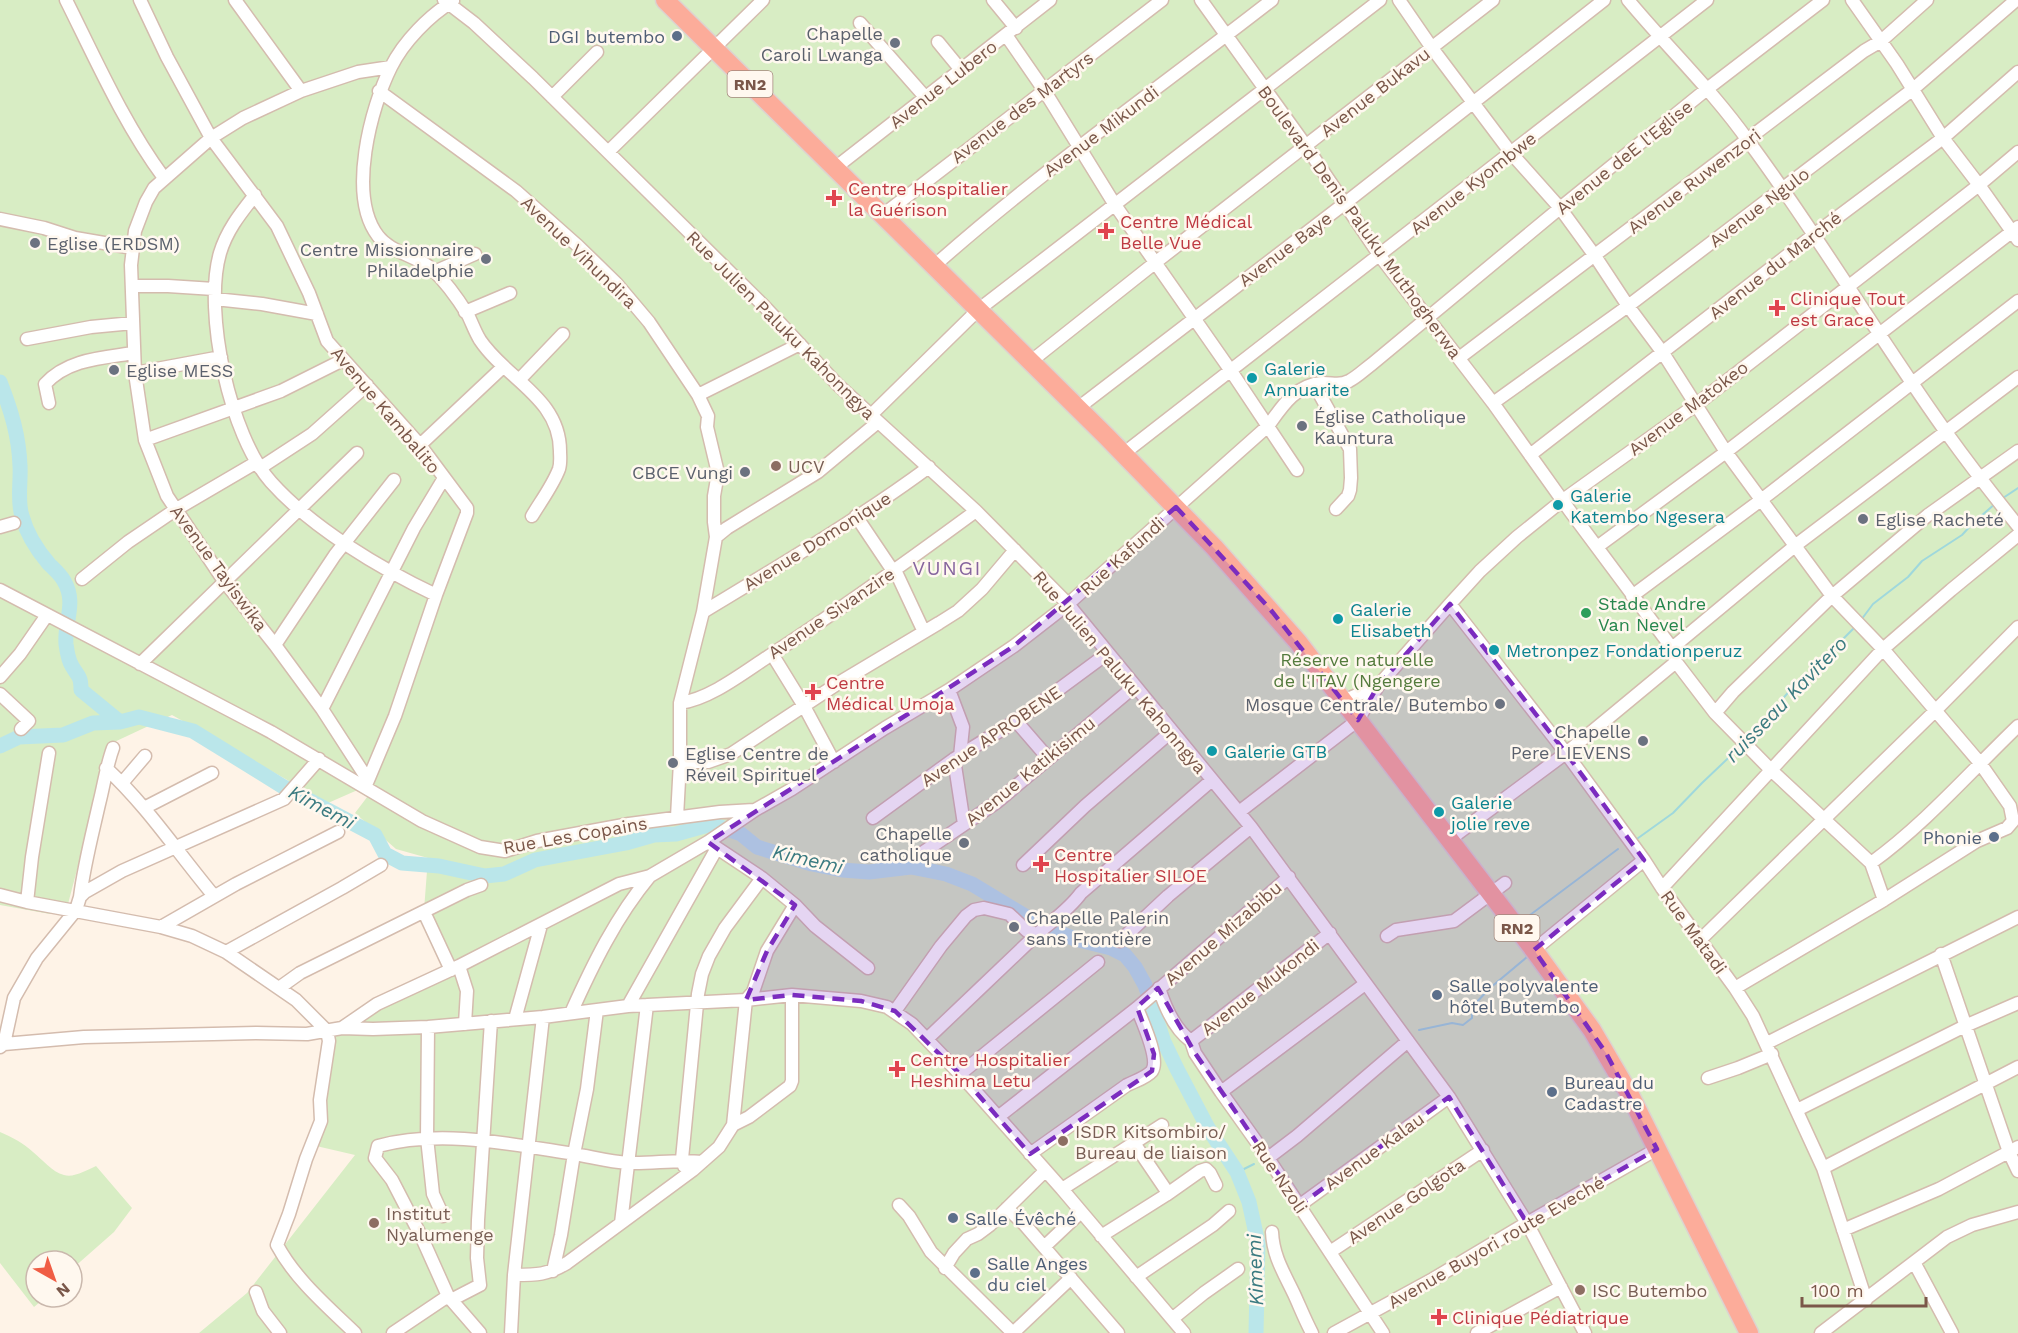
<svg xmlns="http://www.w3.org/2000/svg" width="2018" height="1333" font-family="'Work Sans',sans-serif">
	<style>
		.green { fill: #d8edc4 }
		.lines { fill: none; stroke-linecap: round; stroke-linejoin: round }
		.stream { stroke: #9fd8dc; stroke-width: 2 }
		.river { stroke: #bae6ea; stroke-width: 15 }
		.minor-casing { stroke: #d4bcae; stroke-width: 15 }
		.highway-casing { stroke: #dcd3d0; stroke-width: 21 }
		.minor { stroke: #fff; stroke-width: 12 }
		.highway { stroke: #fcac9a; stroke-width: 18 }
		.marked { fill: #7b2cbf; fill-opacity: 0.2; stroke: #7b2cbf; stroke-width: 4.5; stroke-dasharray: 12 8; stroke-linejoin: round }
		.service-dot { fill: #5c6f8a; stroke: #fff8ef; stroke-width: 2 }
		.worship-dot { fill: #6b7280; stroke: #fff8ef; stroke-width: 2 }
		.health-dot { fill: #e0444e; stroke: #fff8ef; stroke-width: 2 }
		.culture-dot { fill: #0f9aa8; stroke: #fff8ef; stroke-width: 2 }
		.education-dot { fill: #8d6e63; stroke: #fff8ef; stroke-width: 2 }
		.leisure-dot { fill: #2e9e5b; stroke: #fff8ef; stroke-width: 2 }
		.labels { text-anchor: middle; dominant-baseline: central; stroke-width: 5; stroke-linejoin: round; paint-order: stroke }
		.shield { fill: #fff8ef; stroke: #a2877b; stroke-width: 1.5 }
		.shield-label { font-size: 16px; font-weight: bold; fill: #7a5749 }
		.worship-label { font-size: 18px; fill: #5b616d; stroke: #fff8ef; text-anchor: end }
		.service-label { font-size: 18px; fill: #4e5e75; stroke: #fff8ef; text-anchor: start }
		.street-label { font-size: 18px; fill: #7a5749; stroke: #fff8ef }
		.health-label { font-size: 18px; fill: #be3a42; stroke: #fff8ef; text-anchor: start }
		.culture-label { font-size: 18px; fill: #0d838f; stroke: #fff8ef; text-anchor: start }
		.education-label { font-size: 18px; fill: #785e54; stroke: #fff8ef; text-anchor: start }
		.leisure-label { font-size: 18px; fill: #27864d; stroke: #fff8ef; text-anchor: start }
		.park-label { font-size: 18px; fill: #547b3d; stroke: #fff8ef }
		.neighbourhood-label { font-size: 20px; letter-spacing: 1.5px; fill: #86659e; stroke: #fff8ef }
		.water-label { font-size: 20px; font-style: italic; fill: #3b7b81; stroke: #fff8ef }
	</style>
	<rect width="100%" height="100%" fill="#fef3e7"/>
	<path class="green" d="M0 0H2018V1333H199L247 1293 355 1155 312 1145 316 1102 333 1035 382 1007 455 973 424 910 428 858 396 849 355 813 374 788 369 785 328 803 172 715 110 744 68 904 50 914 0 905Z
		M0 1132C12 1137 23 1143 33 1152 42 1159 52 1172 64 1175 74 1178 87 1170 96 1166L132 1208 114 1232 72 1269V1261H36V1297H46L34 1307 0 1263Z"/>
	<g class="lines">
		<path class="stream" d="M2003 498 2018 488
			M1861 620 1873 604 1908 577 1922 561 1962 535 1973 523 1996 503
			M1748 739 1792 688 1832 656 1839 643 1855 627
			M1634 841 1673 813 1702 783 1742 745
			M1529 931 1530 915 1618 849
			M1419 1030 1452 1023 1463 1025 1472 1018V1007L1490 988 1527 957 1524 950
			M1238 1172 1254 1164"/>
		<path class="river" d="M0 382C11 410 19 436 20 466 21 482 17 501 22 516 27 535 37 550 49 564 54 569 60 574 64 581 77 603 64 622 66 644 67 651 68 660 72 666 78 677 81 675 81 690L120 722
			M0 746 19 737 63 735 93 723 120 722 139 717 193 731 282 786 375 835 385 854 402 863 439 866 485 876 504 874 535 860 626 843 654 835 676 834 712 824 741 834 757 847 812 864 842 870 869 872 911 867 946 874 972 884 1040 925 1075 939 1111 948 1125 955 1135 967 1145 985 1164 1042 1177 1069 1208 1128 1237 1172 1249 1202 1258 1243 1256 1333"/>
		<defs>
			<path id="minor" d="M66 0C96 60 124 124 164 178
				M140 0 167 57 211 138 277 226 309 293 327 341 420 445 467 508V513L436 595 395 716 366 785
				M235 0 301 91
				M444 0 474 23 533 78 766 308 838 385 976 511 1068 604 1251 827 1449 1097 1527 1223 1585 1333
				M993 0 1016 28
				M1201 0 1306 146 1380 256 1493 403 1570 511 1672 648 1676 662 1715 713 1771 770 1871 863 1884 900
				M1399 0 1432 48 1511 153 1560 208 1595 256 1628 306 1663 353 1726 452 1832 596 1883 649 1980 763 2010 806 2013 821 2007 828 1977 841 1884 900 1735 988
				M1628 0C1668 48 1713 91 1749 142 1819 236 1878 337 1946 432 1969 464 1993 495 2018 526
				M1852 0 1897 64 1943 138 1979 185 2018 240
				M453 1C429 16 404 41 391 67 371 107 347 196 378 236 391 253 416 255 432 269 446 282 458 299 468 315 472 323 475 332 480 340 506 379 560 398 560 451 560 456 561 463 559 469 553 485 541 501 532 516
				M860 23 926 98
				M1006 35 1044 90 1115 205 1231 371 1297 470
				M938 42 961 70
				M379 91 516 191 578 246 616 283 649 322 698 395 708 416 707 427 718 473 714 496V522L716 537 703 612 680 703V762L677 817
				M552 97 597 52
				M608 152 763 0
				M835 168 1050 0
				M255 195C240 214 227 230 220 253 203 312 230 436 271 482 312 528 381 569 436 595
				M884 214 1162 0
				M0 219 44 228 75 238 133 248
				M934 266C1041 171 1159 88 1272 0
				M434 272 475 254
				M132 286H168L214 289
				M215 299 262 304 317 314
				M465 312 510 293
				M27 339 91 327 133 323
				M1459 358 1864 51 1881 41 1927 0
				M1030 362 1156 262 1493 0
				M135 373 221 357
				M519 380 563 334
				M1314 384 1350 449 1351 478 1350 490 1348 496 1336 509
				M698 395 800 344
				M49 403 45 384C68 359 102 358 134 353
				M1493 403 1628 306 1912 90 2016 0
				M1078 408 1344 204 1604 0
				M871 415 978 310 1380 0
				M145 440 281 391 343 360
				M420 445 503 367
				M1123 454 1707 0
				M1530 455 1815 234 1943 138 2018 72
				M260 468 312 434 367 385
				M856 516 893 571
				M0 527 14 523
				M716 537 727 528 818 472 878 422
				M1597 547 1726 452 2018 227
				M895 570 924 632
				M82 579 128 542 175 510 257 462
				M0 590 271 732 422 821 480 847 505 851 537 841 629 824 720 812 754 810
				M1632 596 1761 500 2018 301
				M1450 604 1566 753 1644 860 1662 888 1735 988 1753 1016 1823 1168 1866 1300
				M703 612C779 566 857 520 929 467
				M275 645 335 555 394 480
				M1672 648 1796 545 2018 377
				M772 654 804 706 834 762
				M140 664 357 453
				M0 677 20 654 47 615
				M949 690 963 727 960 756
				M0 694 29 721 21 729
				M1343 701 1378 686
				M680 703C710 699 743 673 769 656 840 610 908 561 976 511
				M322 709 414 528 444 478
				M1715 713 1733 692 1832 596 1928 515 2018 451
				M1016 721 1048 758
				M954 759 964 824
				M680 762H708L731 754 837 684 939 623 958 611 982 589 1015 550
				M106 768C147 806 178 853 214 896
				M368 780 322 709 275 645 224 581 167 496 145 440 135 373 131 265 135 231 146 202 154 188 211 138 243 118 301 91 358 72 391 67
				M122 783 145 756
				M144 808 212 773
				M1239 812 1358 720 1378 686 1450 604 1480 571 1517 537 1563 500 1697 404 1979 185 2018 152
				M873 818 954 759 1016 721 1108 653
				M1449 840 1566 753 1676 662
				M708 842 762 878 795 905 815 926 868 968
				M922 853 997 802 1135 686
				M1871 863C1925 824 1970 772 2018 726
				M1023 865 1085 806 1172 731
				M1662 888 1883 649 1951 590 2018 535
				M0 895 27 902 161 927 192 936 226 952 296 1000 327 1031 329 1041 320 1100 321 1121 306 1159 289 1214 277 1245C295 1279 328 1307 355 1333
				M80 897C84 865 92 835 99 804 104 785 106 767 113 748
				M27 902 32 857 49 753
				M424 912 451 970
				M161 927 236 884 338 832
				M1387 936 1396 930 1454 921 1505 883
				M1700 940 1934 712 2018 627
				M1120 941 1168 896 1251 827
				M1534 950 1644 860
				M226 952 342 888 381 865
				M1941 954 2009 1152 2018 1171
				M459 966 467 991 465 1024
				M279 988 300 973 467 890 481 885
				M1159 988C1165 1007 1174 1029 1191 1041
				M628 1006 717 848
				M895 1011 941 946 966 916 974 910 984 908 1009 914 1027 931 1037 934
				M571 1013C593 964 616 917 650 876
				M515 1019 541 925
				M428 1027 427 1138 433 1194 443 1216
				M342 1028 373 1029 428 1027 543 1017 628 1006 746 1000 792 995 861 1001 887 1007 912 1024 960 1074 1062 1189 1184 1333
				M927 1039C963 1005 998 971 1034 937 1050 922 1068 911 1081 893L1212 780
				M1191 1041 1195 1053 1221 1092 1268 1158 1383 1333
				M1191 1041 1330 933
				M1767 1043 2018 917
				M4 1044 14 998 37 958 76 910 80 897 85 892 122 871 284 799 319 759
				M0 1047 4 1044 84 1037 256 1033 307 1034 342 1028 377 1004 459 966 619 884 650 876 708 842 755 810 792 789 885 728 949 690 1014 646 1068 604 1268 426C1281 408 1295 385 1321 383 1331 382 1339 387 1349 381 1357 377 1364 370 1372 364L1560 208 1707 89 1823 0
				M960 1074 1098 962
				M1708 1078 1738 1068 1772 1054
				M1221 1092 1365 984
				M1797 1110 1965 1026 2018 1003
				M998 1117 1137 1008 1289 877
				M733 1125 749 1117 790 1086 792 1081V995
				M1134 1143 1168 1193
				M1030 1154 1127 1085C1135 1081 1146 1078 1152 1071 1160 1059 1142 1021 1137 1008
				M1268 1158 1297 1136 1408 1041
				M684 1166 682 1159 698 994 702 974 709 956 725 928 762 878
				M1823 1168 2018 1067
				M1062 1189 1162 1125
				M899 1205 909 1216 931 1252 1013 1333
				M1300 1205 1449 1097
				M1007 1208 1025 1225 1118 1333
				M621 1223 647 1005
				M1843 1230 1939 1189 2018 1147
				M1272 1232C1273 1256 1284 1273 1294 1294 1300 1307 1305 1320 1312 1333
				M1101 1236 1166 1195 1200 1171 1206 1169 1210 1173 1216 1185
				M1044 1247 1081 1212
				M1330 1252 1483 1150
				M1914 1262 1952 1333
				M945 1268 954 1253 967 1239 978 1234 990 1225 1045 1171
				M553 1271 561 1235 574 1154 587 1089 597 1010
				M514 1275C537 1275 547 1275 567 1263L693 1170 719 1147 733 1125 746 1000 753 992 767 951 795 905
				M1136 1277 1213 1225 1229 1211
				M256 1292 263 1311 280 1333
				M451 1300 480 1285 477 1258 478 1220 491 1021
				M1172 1319 1204 1293 1238 1269
				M393 1333 448 1296
				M480 1333 448 1296 422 1238 392 1180 375 1158 378 1146C442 1129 510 1144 574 1154 592 1157 610 1162 628 1163 653 1164 677 1159 702 1162
				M511 1333 514 1275 543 1017
				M1013 1333 1071 1278
				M1334 1333 1433 1279 1527 1223 1657 1149
				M1477 1333 1561 1287
				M1821 1333 1947 1237 1972 1225 2018 1212"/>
			<path id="highway" d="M665 0 1106 436 1214 547 1298 642 1534 950 1592 1030 1630 1095 1749 1333"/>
		</defs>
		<use href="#minor" class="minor-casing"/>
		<use href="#highway" class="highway-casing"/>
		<use href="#minor" class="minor"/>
		<use href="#highway" class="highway"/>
	</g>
	<path class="marked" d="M1176 507 1270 609 1358 720 1378 686 1450 604 1566 753 1644 860 1534 950 1606 1053 1657 1149 1527 1223 1449 1097 1300 1205 1195 1053 1158 988 1137 1007 1154 1054 1152 1071 1030 1154 960 1074 895 1011 861 1001 792 995 746 1000 767 951 795 905 708 842 1014 646Z"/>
	<g class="service-dot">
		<circle cx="677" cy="36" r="6"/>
		<circle cx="1994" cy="837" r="6"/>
		<circle cx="1437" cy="995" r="6"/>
		<circle cx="1552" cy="1092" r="6"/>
		<circle cx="953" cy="1218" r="6"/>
		<circle cx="975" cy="1273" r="6"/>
	</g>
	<g class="worship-dot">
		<circle cx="895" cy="43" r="6"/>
		<circle cx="35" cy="243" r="6"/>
		<circle cx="486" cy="259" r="6"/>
		<circle cx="114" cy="370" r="6"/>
		<circle cx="1302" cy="426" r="6"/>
		<circle cx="745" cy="472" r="6"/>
		<circle cx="1863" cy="519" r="6"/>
		<circle cx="1500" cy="704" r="6"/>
		<circle cx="1643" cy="741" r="6"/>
		<circle cx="673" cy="763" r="6"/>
		<circle cx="964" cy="843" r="6"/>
		<circle cx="1014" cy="927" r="6"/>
	</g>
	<g class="health-dot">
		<path d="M831 189h6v6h6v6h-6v6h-6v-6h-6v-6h6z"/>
		<path d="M1103 222h6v6h6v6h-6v6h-6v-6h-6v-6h6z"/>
		<path d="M1774 299h6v6h6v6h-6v6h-6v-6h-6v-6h6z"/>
		<path d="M810 683h6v6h6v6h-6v6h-6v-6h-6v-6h6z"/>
		<path d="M1038 855h6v6h6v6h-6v6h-6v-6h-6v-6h6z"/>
		<path d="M894 1060h6v6h6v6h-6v6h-6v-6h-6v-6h6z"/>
		<path d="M1436 1308h6v6h6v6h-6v6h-6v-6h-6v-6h6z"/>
	</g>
	<g class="culture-dot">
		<circle cx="1252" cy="378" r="6"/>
		<circle cx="1558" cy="505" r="6"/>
		<circle cx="1338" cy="619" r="6"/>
		<circle cx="1494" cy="650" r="6"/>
		<circle cx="1212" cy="751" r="6"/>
		<circle cx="1439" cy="812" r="6"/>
	</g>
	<g class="education-dot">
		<circle cx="776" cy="466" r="6"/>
		<circle cx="1063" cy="1141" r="6"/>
		<circle cx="374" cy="1223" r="6"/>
		<circle cx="1580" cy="1290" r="6"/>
	</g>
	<circle class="leisure-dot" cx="1586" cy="613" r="6"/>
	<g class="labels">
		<g class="shield">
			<rect x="727.5" y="71" width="45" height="26" rx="4.5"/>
			<rect x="1494.5" y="915" width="45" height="26" rx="4.5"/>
		</g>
		<g class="shield-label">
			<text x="750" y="84">RN2</text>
			<text x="1517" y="928">RN2</text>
		</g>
		<g class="worship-label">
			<text x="883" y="33">Chapelle<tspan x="883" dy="21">Caroli Lwanga</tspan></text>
			<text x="47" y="243" text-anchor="start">Eglise (ERDSM)</text>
			<text x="474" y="249">Centre Missionnaire<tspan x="474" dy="21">Philadelphie</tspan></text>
			<text x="126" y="370" text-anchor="start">Eglise MESS</text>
			<text x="1314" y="416" text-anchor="start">Église Catholique<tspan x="1314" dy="21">Kauntura</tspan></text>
			<text x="733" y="472">CBCE Vungi</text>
			<text x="1875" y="519" text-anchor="start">Eglise Racheté</text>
			<text x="1488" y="704">Mosque Centrale/ Butembo</text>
			<text x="1631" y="731">Chapelle<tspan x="1631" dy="21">Pere LIEVENS</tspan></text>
			<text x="685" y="753" text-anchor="start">Eglise Centre de<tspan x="685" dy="21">Réveil Spirituel</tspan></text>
			<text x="952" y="833">Chapelle<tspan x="952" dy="21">catholique</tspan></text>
			<text x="1026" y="917" text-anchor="start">Chapelle Palerin<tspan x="1026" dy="21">sans Frontière</tspan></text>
		</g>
		<g class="service-label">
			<text x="665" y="36" text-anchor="end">DGI butembo</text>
			<text x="1982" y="837" text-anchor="end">Phonie</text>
			<text x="1449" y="985">Salle polyvalente<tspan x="1449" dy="21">hôtel Butembo</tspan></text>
			<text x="1564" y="1082">Bureau du<tspan x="1564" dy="21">Cadastre</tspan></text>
			<text x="965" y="1218">Salle Évêché</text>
			<text x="987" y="1263">Salle Anges<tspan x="987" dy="21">du ciel</tspan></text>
		</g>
		<g class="street-label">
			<text transform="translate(943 84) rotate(-38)">Avenue Lubero</text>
			<text transform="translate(1375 92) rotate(-38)">Avenue Bukavu</text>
			<text transform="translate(1022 107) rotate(-37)">Avenue des Martyrs</text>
			<text transform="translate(1101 131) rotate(-37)">Avenue Mikundi</text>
			<text transform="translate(1624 157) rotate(-39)">Avenue deE l'Eglise</text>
			<text transform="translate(1694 181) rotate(-37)">Avenue Ruwenzori</text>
			<text transform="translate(1473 183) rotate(-38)">Avenue Kyombwe</text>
			<text transform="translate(1759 207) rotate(-37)">Avenue Ngulo</text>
			<text transform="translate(1360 222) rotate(54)">Boulevard Denis Paluku Muthogherwa</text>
			<text transform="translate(1285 249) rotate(-37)">Avenue Baye</text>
			<text transform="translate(579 252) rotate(44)">Avenue Vihundira</text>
			<text transform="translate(1775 265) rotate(-38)">Avenue du Marché</text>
			<text transform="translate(781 325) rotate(45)">Rue Julien Paluku Kahonngya</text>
			<text transform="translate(1688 408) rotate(-37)">Avenue Matokeo</text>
			<text transform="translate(386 410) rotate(50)">Avenue Kambalito</text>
			<text transform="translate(817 541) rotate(-32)">Avenue Domonique</text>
			<text transform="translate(1122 556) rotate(-42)">Rue Kafundi</text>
			<text transform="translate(219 568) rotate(54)">Avenue Tayiswika</text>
			<text transform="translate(831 613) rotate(-34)">Avenue Sivanzire</text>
			<text transform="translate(1120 672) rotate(50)">Rue Julien Paluku Kahonngya</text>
			<text transform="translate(991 736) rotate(-34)">Avenue APROBENE</text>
			<text transform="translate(1030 771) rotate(-39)">Avenue Katikisimu</text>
			<text transform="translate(575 835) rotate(-10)">Rue Les Copains</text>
			<text transform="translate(1694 932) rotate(54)">Rue Matadi</text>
			<text transform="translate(1223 933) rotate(-41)">Avenue Mizabibu</text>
			<text transform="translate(1260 987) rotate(-38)">Avenue Mukondi</text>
			<text transform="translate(1374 1151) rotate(-36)">Avenue Kalau</text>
			<text transform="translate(1280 1177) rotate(56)">Rue Nzoli</text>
			<text transform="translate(1406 1201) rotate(-34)">Avenue Golgota</text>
			<text transform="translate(1496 1242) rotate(-30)">Avenue Buyori route Eveché</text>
		</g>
		<g class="health-label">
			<text x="848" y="188">Centre Hospitalier<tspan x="848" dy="21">la Guérison</tspan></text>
			<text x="1120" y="221">Centre Médical<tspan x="1120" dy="21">Belle Vue</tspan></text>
			<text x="1790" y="298">Clinique Tout<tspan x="1790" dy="21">est Grace</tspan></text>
			<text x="826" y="682">Centre<tspan x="826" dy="21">Médical Umoja</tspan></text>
			<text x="1054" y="854">Centre<tspan x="1054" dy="21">Hospitalier SILOE</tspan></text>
			<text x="910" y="1059">Centre Hospitalier<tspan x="910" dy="21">Heshima Letu</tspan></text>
			<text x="1452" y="1317">Clinique Pédiatrique</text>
		</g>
		<g class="culture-label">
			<text x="1264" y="368">Galerie<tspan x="1264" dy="21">Annuarite</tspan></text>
			<text x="1570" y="495">Galerie<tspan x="1570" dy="21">Katembo Ngesera</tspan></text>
			<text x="1350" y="609">Galerie<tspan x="1350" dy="21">Elisabeth</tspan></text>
			<text x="1506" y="650">Metronpez Fondationperuz</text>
			<text x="1224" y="751">Galerie GTB</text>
			<text x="1451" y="802">Galerie<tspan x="1451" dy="21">jolie reve</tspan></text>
		</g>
		<g class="education-label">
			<text x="788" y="466">UCV</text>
			<text x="1075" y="1131">ISDR Kitsombiro/<tspan x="1075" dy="21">Bureau de liaison</tspan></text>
			<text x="386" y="1213">Institut<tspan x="386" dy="21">Nyalumenge</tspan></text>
			<text x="1592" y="1290">ISC Butembo</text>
		</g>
		<g class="leisure-label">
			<text x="1598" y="603">Stade Andre<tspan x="1598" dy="21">Van Nevel</tspan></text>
		</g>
		<g class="park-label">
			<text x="1357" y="659">Réserve naturelle<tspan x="1357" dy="21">de l'ITAV (Ngengere</tspan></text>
		</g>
		<g class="neighbourhood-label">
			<text x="947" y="568">VUNGI</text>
		</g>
		<g class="water-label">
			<text transform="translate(1786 699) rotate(-46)">ruisseau Kavitero</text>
			<text transform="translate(322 807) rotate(28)">Kimemi</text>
			<text transform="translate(808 859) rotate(13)">Kimemi</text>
			<text transform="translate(1255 1270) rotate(-92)">Kimemi</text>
		</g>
	</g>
	<g transform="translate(54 1279) rotate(140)"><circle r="28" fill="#fff8ef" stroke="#cab8ad" stroke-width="1.5"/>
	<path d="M0-4.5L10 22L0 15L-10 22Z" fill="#f05d44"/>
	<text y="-9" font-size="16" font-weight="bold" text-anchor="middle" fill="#7a5749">N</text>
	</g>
	<path d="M1802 1297v9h124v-9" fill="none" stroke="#7a5749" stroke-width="3"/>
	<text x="1811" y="1297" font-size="18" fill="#7a5749" stroke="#fff8ef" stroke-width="4.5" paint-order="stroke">100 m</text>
</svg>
